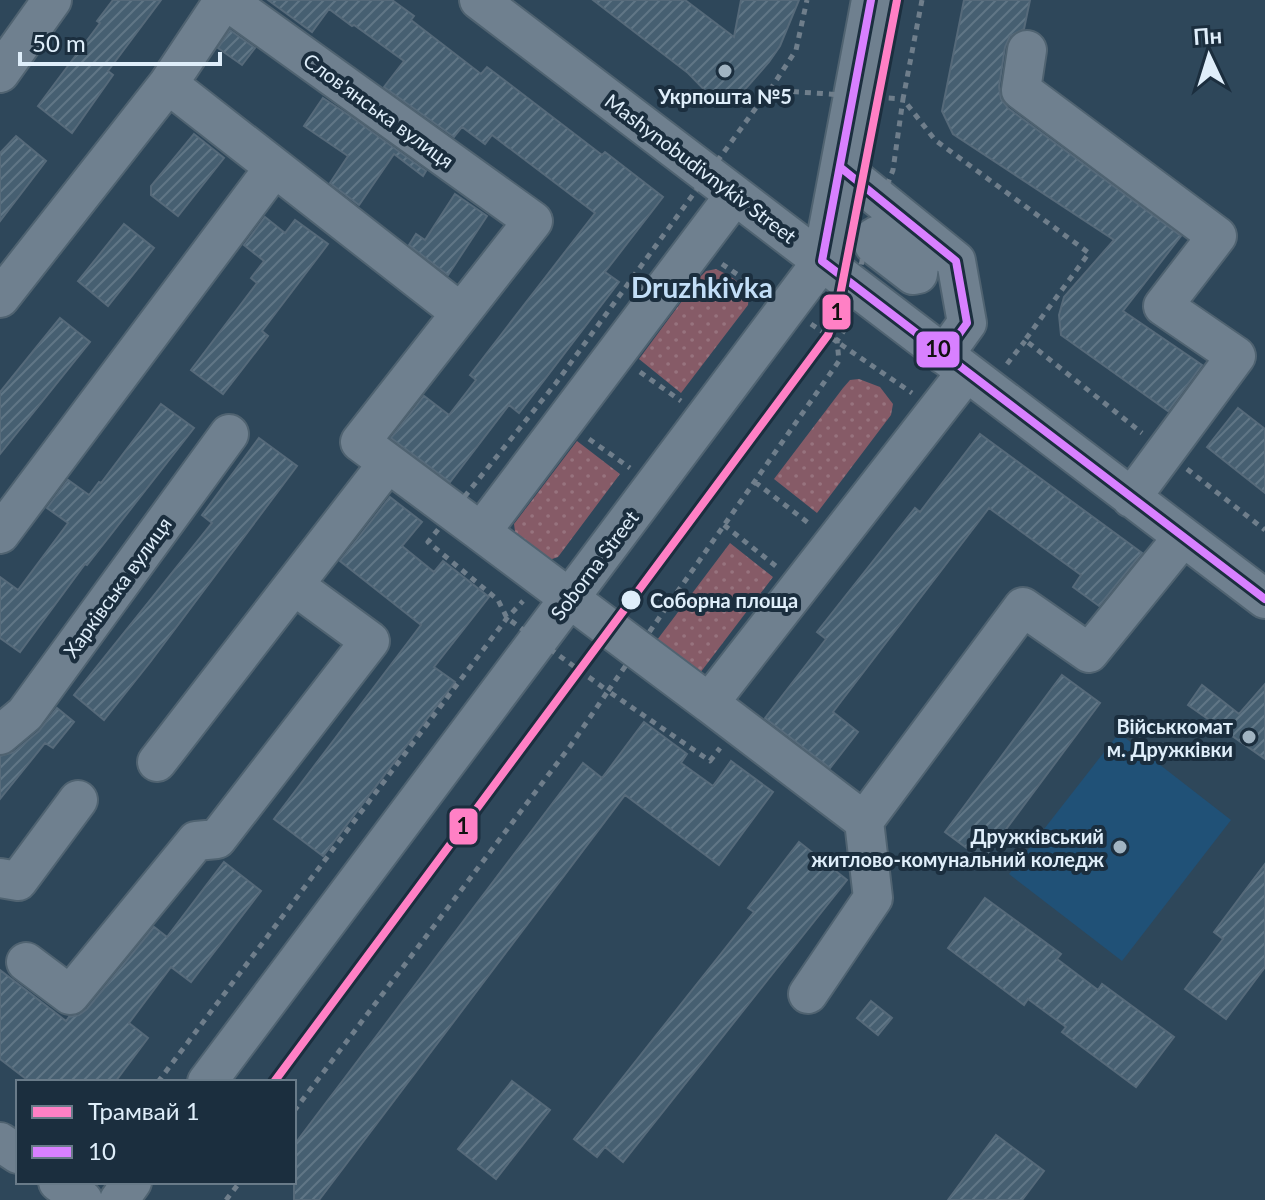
<svg xmlns="http://www.w3.org/2000/svg" width="1265" height="1200" font-family="Lato,sans-serif">
	<style>
		.built { fill: #205177 }
		.grass { fill: url(#grass-dots) }
		.building { fill: url(#building-hatch); stroke: #566a7a; stroke-width: 2 }
		.lines { fill: none; stroke-linecap: round; stroke-linejoin: round }
		.minor-casing { stroke: #506371; stroke-width: 42 }
		.path { stroke: #6f7e8b; stroke-width: 5; stroke-dasharray: 6 6; stroke-linecap: butt }
		.minor { stroke: #6f808f; stroke-width: 38 }
		.bus-1-casing { stroke: #1b2e3e; stroke-width: 14 }
		.bus-1 { stroke: #d880ff; stroke-width: 8 }
		.tram-1-casing { stroke: #1b2e3e; stroke-width: 14 }
		.tram-1 { stroke: #ff80c5; stroke-width: 8 }
		.poi-dot { fill: #a1b4c2; stroke: #1b2e3e; stroke-width: 3 }
		.stop-dot { fill: #dfeefa; stroke: #1b2e3e; stroke-width: 3 }
		.labels { text-anchor: middle; dominant-baseline: central; stroke-width: 8; stroke-linejoin: round; paint-order: stroke }
		.poi-label { font-size: 20px; font-weight: bold; fill: #dfeefa; stroke: #1b2e3e; text-anchor: end }
		.street-label { font-size: 20px; fill: #dfeefa; stroke: #1b2e3e }
		.stop-label { font-size: 20px; font-weight: bold; fill: #dfeefa; stroke: #1b2e3e; text-anchor: start }
		.district-label { font-size: 28px; font-weight: bold; fill: #c2def7; stroke: #1b2e3e }
		.line-badge { stroke: #1b2e3e; stroke-width: 3 }
		.pale-badge-label { font-size: 22px; text-anchor: middle; font-weight: bold; fill: #111 }
	</style>
	<defs>
		<pattern id="grass-dots" width="8" height="8" patternUnits="userSpaceOnUse" patternTransform="scale(2)"><rect width="8" height="8" fill="#865b67"/><path d="M2 2h.1M6 6h.1" fill="none" stroke="#97737e" stroke-width="1.8" stroke-linecap="round"/></pattern>
		<pattern id="building-hatch" width="6" height="6" patternUnits="userSpaceOnUse" patternTransform="scale(2)"><rect width="6" height="6" fill="#465f71"/><path d="M-1 1l2-2M0 6l6-6M5 7l2-2" fill="none" stroke="#607686"/></pattern>
	</defs>
	<rect width="100%" height="100%" fill="#2e475a"/>
	<path class="built" d="M1119 733 1231 820 1122 961 1009 874Z"/>
	<path class="grass" d="M716 269C730 276 740 281 749 294L748 305 681 393 639 359 699 278 706 271Z
		M859 379 880 387 893 404 891 415 817 513 774 479 843 388 850 380Z
		M577 441 620 474 558 557 543 562 516 539 514 524Z
		M730 543 773 577 700 673 657 640Z"/>
	<path class="building" d="M113 0H161L108 71 113 75 72 133 38 106 100 23 97 21Z
		M268 0H392L414 16 411 20 481 74 487 67 602 155 605 152 663 197 605 272 619 282 519 413 509 405 450 482 391 438 424 396 449 415 476 380 470 375 595 213 492 135 485 144 462 127 454 137 384 87 404 61 354 25 352 26 329 9 312 32Z
		M593 0H685L734 37 741 0H799L780 46 769 62 733 103 725 107 718 104 688 73Z
		M964 0H1030L1024 29 1010 36 1005 47 999 87 1001 99 1008 108 1181 236 1123 311 1202 365 1168 411 1061 335 1059 315 1064 297 1114 240 953 134 942 111Z
		M230 30 255 48 242 65 218 48Z
		M323 98 350 116 426 171 423 176 394 154 359 205 330 183 348 156 304 126Z
		M194 134 224 158 178 216 151 195V186Z
		M16 136 46 161 0 221V153Z
		M455 194 487 216 448 275 409 245 416 234 425 240Z
		M265 217 285 233 295 220 328 244 262 331 268 336 223 394 191 370 257 283 251 278 264 261 244 245Z
		M124 224 154 248 108 306 78 281Z
		M60 318 90 342 0 454V392Z
		M161 404 194 428 87 565 85 564 20 652 0 638V577L18 590 68 523 47 508 68 480 89 495 99 482 101 483Z
		M1238 408 1265 429V493L1207 447Z
		M980 434 1142 553 1099 606 1073 587 1081 575 989 508 833 712 858 732 830 768 765 718 826 639 817 632 915 508 920 512Z
		M259 438 297 466 151 661 104 720 74 695 212 523 202 515Z
		M390 497 422 522 402 546 434 572 443 561 489 597 434 667 455 682 323 856 274 819 421 625 340 561Z
		M1062 675 1100 703 983 860 945 832Z
		M1265 684V759L1188 705 1202 685 1239 714Z
		M57 708 74 722 53 748 45 743 0 799V756L14 752 39 731Z
		M644 722 687 754 681 763 713 786 731 761 773 792 719 865 625 795 319 1200H294V1145L583 763 602 778Z
		M799 842 847 880 623 1162 605 1147 597 1157 574 1139 754 912 748 908Z
		M224 862 261 891 191 982 171 967 129 1023 148 1038 115 1082H30L0 1059V970L66 1021 69 1017 79 1015 87 1009 154 927 167 937Z
		M1265 864V967L1226 1019 1185 989 1223 939 1214 932Z
		M985 898 1061 954 1057 959 1098 990 1102 984 1174 1037 1136 1087 1062 1032 1066 1027 1028 999 1024 1005 948 948Z
		M871 1001 892 1018 878 1035 857 1018Z
		M512 1081 550 1110 496 1179 458 1149Z
		M996 1135 1044 1171 1022 1200H948Z"/>
	<g class="lines">
		<defs>
			<path id="minor" d="M224 0 168 84 461 313
				M226 0 533 221 360 442 481 532
				M479 0 1265 599
				M1027 50 1021 90 1217 236 1163 306 1236 356 1131 498
				M0 73 52 0
				M840 167 956 261 967 323 944 355
				M735 195 481 532 709 703 966 373
				M878 235 919 266 918 274 913 275 874 245 873 238Z
				M0 298 168 84
				M0 534 274 168
				M709 703 864 821
				M0 735 25 714 229 434
				M157 762 388 463
				M0 878 18 881 78 800
				M26 962 70 995 196 841 217 839 370 641 295 586
				M808 994 873 898 864 821 1023 607 1089 653 1183 537
				M207 1082 822 261 871 0
				M0 1142 18 1154
				M58 1182 83 1200
				M119 1200 132 1182"/>
		</defs>
		<use href="#minor" class="minor-casing"/>
		<path class="path" d="M922 0 903 99 935 140 1089 253 1025 340 1142 433
			M769 90 903 99 893 170 867 237 849 323 837 341 839 361 608 691 507 618 498 600 428 542 556 383Z
			M770 90 796 50 807 0
			M722 264 763 292
			M811 324 912 393
			M1007 364 1025 341
			M640 372 681 401
			M589 439 630 468
			M1187 469 1265 530
			M755 482 811 525
			M724 525 777 567
			M158 1082 507 618 523 601
			M294 1111 571 745 608 691 710 761 720 748
			M226 1200 240 1182"/>
		<use href="#minor" class="minor"/>
		<defs>
			<path id="bus-1" d="M871 0 822 261 1265 599
				M840 167 956 261 967 323 944 355"/>
		</defs>
		<use href="#bus-1" class="bus-1-casing"/>
		<use href="#bus-1" class="bus-1"/>
		<defs>
			<path id="tram-1" d="M274 1082 828 335 837 311 897 0"/>
		</defs>
		<use href="#tram-1" class="tram-1-casing"/>
		<use href="#tram-1" class="tram-1"/>
	</g>
	<g class="poi-dot">
		<circle cx="725" cy="71" r="8"/>
		<circle cx="1249" cy="737" r="8"/>
		<circle cx="1120" cy="847" r="8"/>
	</g>
	<circle class="stop-dot" cx="631" cy="600" r="11"/>
	<g class="labels">
		<g class="poi-label">
			<text x="725" y="96" text-anchor="middle">Укрпошта №5</text>
			<text x="1233" y="726">Військкомат<tspan x="1233" dy="23">м. Дружківки</tspan></text>
			<text x="1104" y="836">Дружківський<tspan x="1104" dy="23">житлово-комунальний коледж</tspan></text>
		</g>
		<g class="street-label">
			<text transform="translate(379 110) rotate(36)">Слов'янська вулиця</text>
			<text transform="translate(701 168) rotate(37)">Mashynobudivnykiv Street</text>
			<text transform="translate(594 565) rotate(-53)">Soborna Street</text>
			<text transform="translate(117 587) rotate(-54)">Харківська вулиця</text>
		</g>
		<g class="stop-label">
			<text x="650" y="600">Соборна площа</text>
		</g>
		<g class="district-label">
			<text x="702" y="287">Druzhkivka</text>
		</g>
	</g>
	<g class="line-badge">
		<rect x="821" y="293" width="31" height="38" rx="8" fill="#ff80c5"/>
		<rect x="915" y="330" width="46" height="39" rx="8" fill="#d880ff"/>
		<rect x="448" y="807" width="31" height="39" rx="8" fill="#ff80c5"/>
	</g>
	<g class="pale-badge-label">
		<text x="837" y="320">1</text>
		<text x="938" y="357">10</text>
		<text x="463" y="834">1</text>
	</g>
	<rect x="16" y="1080" width="280" height="104" fill="#1b2e3e" stroke="#697b89" stroke-width="2"/>
	<rect x="32" y="1106" width="40" height="12" fill="#ff80c5" stroke="#697b89" stroke-width="2"/>
	<text x="88" y="1120" font-size="24" fill="#dfeefa">Трамвай 1</text>
	<rect x="32" y="1146" width="40" height="12" fill="#d880ff" stroke="#697b89" stroke-width="2"/>
	<text x="88" y="1160" font-size="24" fill="#dfeefa">10</text>
	<g transform="translate(1209 56) rotate(356)" stroke="#1b2e3e" stroke-width="6" paint-order="stroke">
	<path d="M0-6L14 30L0 20L-14 30Z" fill="#dfeefa"/>
	<text y="-12" font-size="22" font-weight="bold" text-anchor="middle" fill="#dfeefa">Пн</text>
	</g>
	<path d="M20 52v12h200v-12" fill="none" stroke="#dfeefa" stroke-width="4"/>
	<text x="32" y="52" font-size="24" fill="#dfeefa" stroke="#1b2e3e" stroke-width="6" paint-order="stroke">50 m</text>
</svg>
